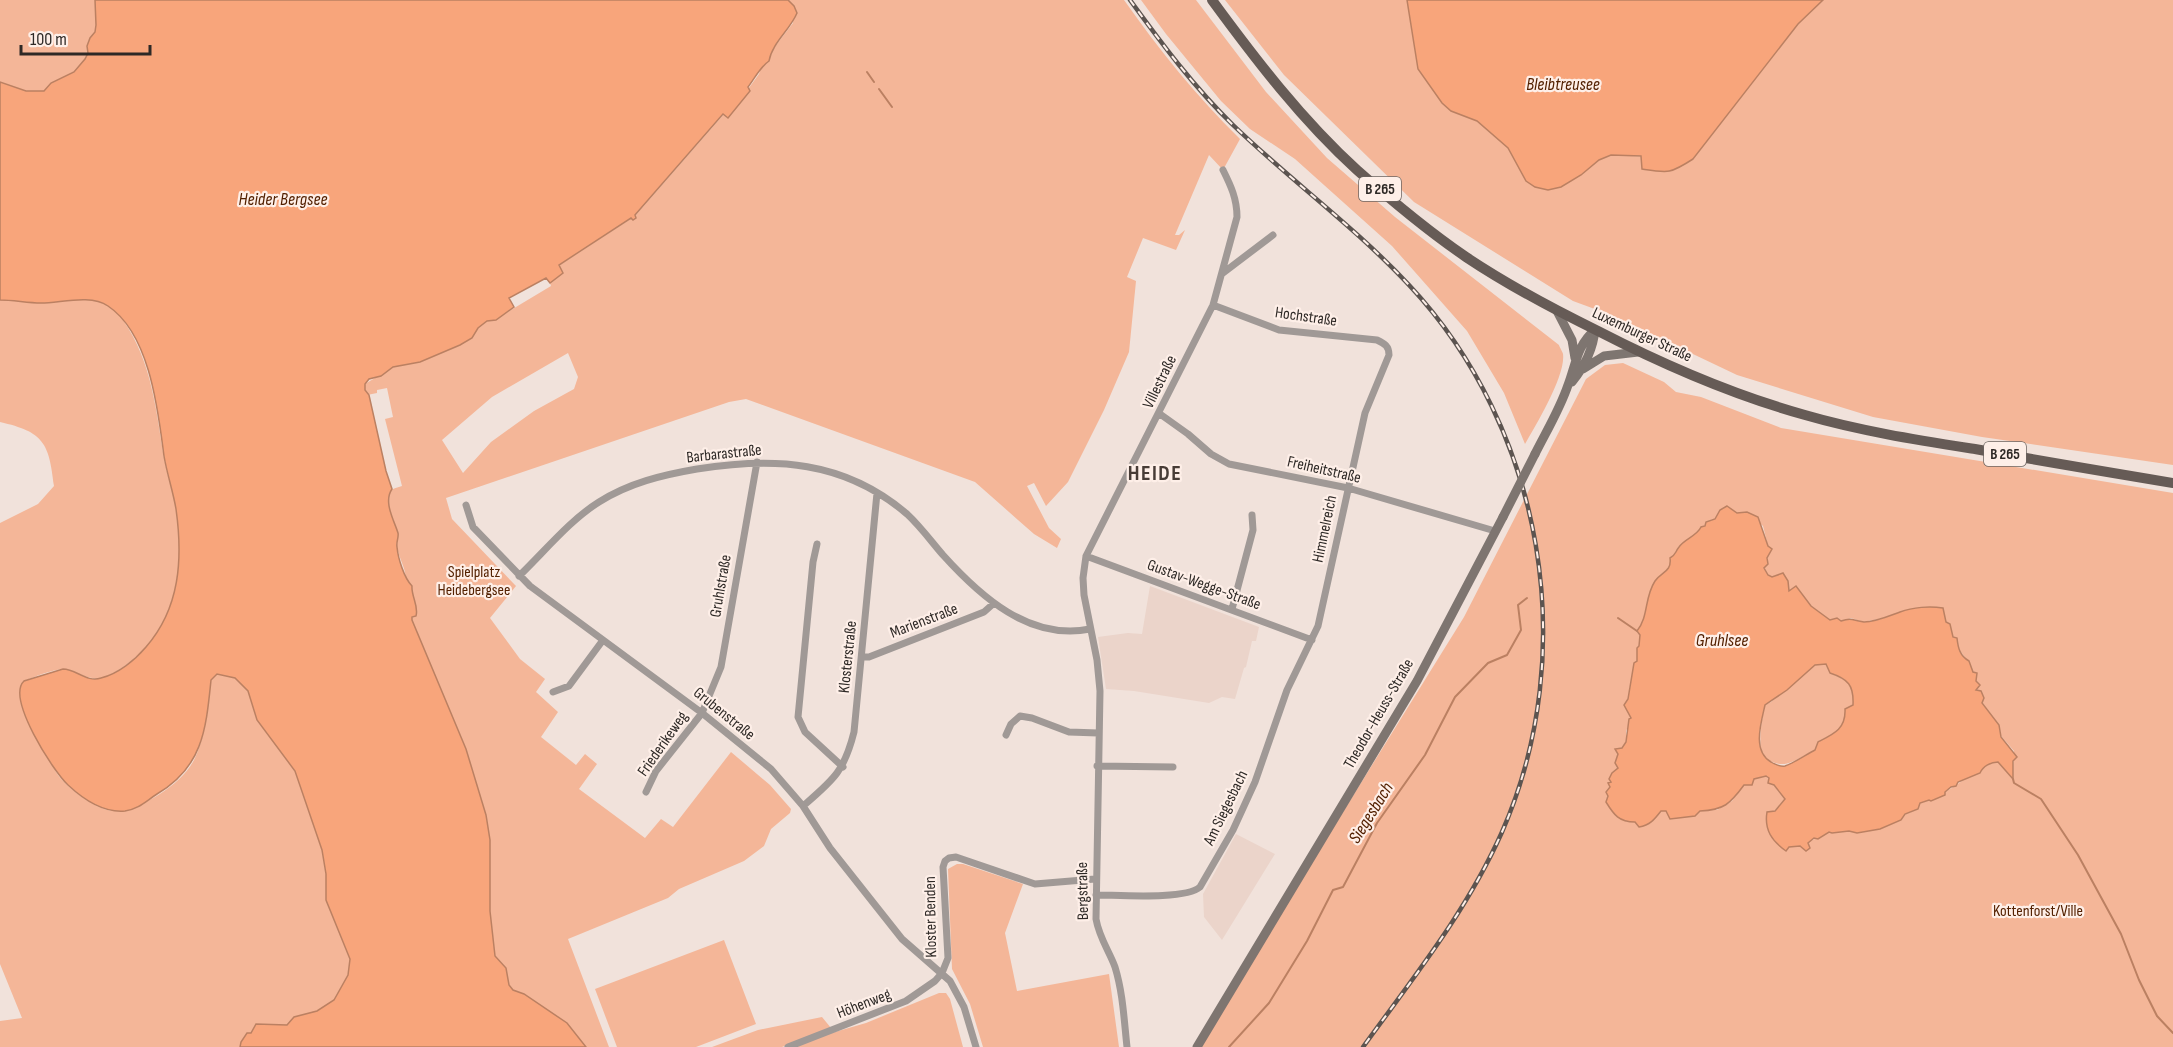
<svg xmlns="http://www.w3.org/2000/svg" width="2173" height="1047" font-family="'Sofia Sans Condensed',sans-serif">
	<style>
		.built { fill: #ebd4ca }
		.green { fill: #f4b698; fill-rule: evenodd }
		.water { fill: #f8a57b; stroke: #bb8062; stroke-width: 1.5; fill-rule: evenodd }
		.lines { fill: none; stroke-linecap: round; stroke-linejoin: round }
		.stream { stroke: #bb8062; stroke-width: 2 }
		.minor { stroke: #a09996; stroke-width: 7 }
		.secondary { stroke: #7e7570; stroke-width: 9 }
		.primary { stroke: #665b56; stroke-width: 10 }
		.rail-casing { stroke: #5c5450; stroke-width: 4.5 }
		.rail { stroke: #feefe8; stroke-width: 2; stroke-dasharray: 7; stroke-linecap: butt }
		.secondary-bridge { stroke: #7e7570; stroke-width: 9 }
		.labels { text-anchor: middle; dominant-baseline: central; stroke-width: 4.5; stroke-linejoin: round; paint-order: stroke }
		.shield { fill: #feefe8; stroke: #6c6460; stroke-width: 1.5 }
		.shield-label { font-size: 15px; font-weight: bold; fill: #2e2926 }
		.street-label { font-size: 16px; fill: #2e2926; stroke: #feefe8 }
		.park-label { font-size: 16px; fill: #542101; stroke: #feefe8 }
		.water-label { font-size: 18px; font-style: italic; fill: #532000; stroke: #feefe8 }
		.district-label { font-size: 22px; font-weight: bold; letter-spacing: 1.5px; fill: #483c36; stroke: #feefe8 }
	</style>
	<rect width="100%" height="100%" fill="#f1e2db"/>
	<path class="built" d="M1150 586 1259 627 1256 641H1252L1246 667 1244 668 1235 699 1222 697 1209 703 1134 691 1106 689 1098 637 1128 633 1142 634Z
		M1236 834 1275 854 1222 940 1204 917 1203 894Z"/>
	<path class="green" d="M0 0H663L123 320C153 363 156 413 165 463 168 478 173 492 176 507 186 566 176 632 123 667 105 679 97 682 77 673 72 671 69 669 64 669 51 670 36 676 24 681 32 703 40 724 47 746 50 754 52 764 56 772 65 787 98 812 116 811 143 808 181 785 194 760 205 739 209 704 210 680L217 674 235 678 248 691 257 720 295 771 322 850 326 874V900L350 959 348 975 342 986 334 1000 323 1009 288 1025 256 1024 251 1033H247L241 1042 240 1047H0V1021L22 1018 0 964V523L38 504 54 486C49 443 44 432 0 422Z
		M788 0H1124C1160 51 1196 96 1240 139L1223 170 1209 155 1175 235H1179L1185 230 1176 250 1143 238 1127 277 1136 281 1129 352 1104 410 1068 482 1046 506 1034 483 1027 486 1049 528 1061 539 1057 548 1034 534 975 482 746 399 729 402 446 498 452 519 516 586 490 618 520 659 545 679 536 692 558 712 541 737 576 765 585 754 597 764 579 789 645 838 661 819 673 827 731 752 770 785 791 809 790 813 771 829 764 846 744 861 679 889 668 898 568 939 609 1047H586L567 1023 524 994 513 990 509 985 506 968 498 961 495 956 490 911V840L486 815 466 749 412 620 414 599 411 593 412 586 406 580C406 568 399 559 397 547 396 543 399 537 398 533 395 524 387 505 388 497 388 489 396 488 402 486L385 419 393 417 387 388 377 390V393L367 395 365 390V384L393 367 420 362 460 345 471 338 478 328 487 321 496 319 551 286 550 283 563 273 558 266 635 216 724 114 727 118 759 74 762 65 769 61 770 53 793 23 794 6ZM568 353 578 377 574 389 534 411 491 442 463 473 442 440 492 397Z
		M1141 0H1196L1266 92 1327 158 1395 217 1559 345C1559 346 1563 353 1563 354 1566 375 1536 425 1525 444L1504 393 1467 331 1392 246 1295 159 1250 129 1221 101 1166 34Z
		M1225 0H1407L1418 69 1442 103 1451 111 1477 121 1508 148 1526 181 1561 187 1581 175 1599 160 1611 155 1693 159 1798 24 1823 0H2173V465L1982 437 1873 417 1737 375 1611 315 1573 301 1414 202 1284 75Z
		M1623 363 1664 382 1676 392 1701 397 1781 428 2173 493V1047H1197L1464 617 1586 379 1605 365ZM1747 512 1763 526 1767 542 1769 553 1764 568 1768 575 1772 577 1783 573 1788 581V589L1789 591 1800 592 1811 606 1830 620 1841 622 1851 618 1863 622 1888 617 1902 611 1950 624 1953 637 1957 638 1958 648 1970 664 1982 703 1999 725 2001 736 2014 751 2013 779 1998 762C1985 762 1956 787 1943 793 1936 797 1928 800 1920 803L1918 809 1904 815 1900 820 1880 829 1857 833 1849 831 1832 833 1829 832 1800 846H1789L1786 851 1774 811 1785 799 1766 776 1754 779 1744 785 1732 801 1717 810 1661 811 1635 822H1627L1606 802 1612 773 1618 768V753L1626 742V731L1632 718 1629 689 1633 679 1634 663 1637 661V648L1639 647 1643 624 1679 546 1700 531 1710 520Z
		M1826 664 1830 673 1847 681 1854 692 1853 705 1838 731 1818 742 1815 750C1793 760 1786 772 1763 757 1758 739 1761 723 1765 705L1771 702 1815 665Z
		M957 864H963L1023 884 1005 933 1017 991 1109 974 1119 1047H983L970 1004 952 969 948 869Z
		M724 940 756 1024 696 1047H617L595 989Z
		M939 993H946L950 999 963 1047H796L821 1036 866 1023Z
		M822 1017 831 1028 782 1047H712L758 1030Z"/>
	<path class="water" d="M95 0H788L794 6 797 13C790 30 772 43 769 61 760 67 755 78 748 87L750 91 728 118 723 114 635 215 636 218 633 220 631 218 559 265 563 273 550 283 546 278 509 298 514 307 496 320 487 321 478 328 472 338 460 345 420 362 393 367 381 376 369 379 365 384V390L369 395 386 471 392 489C383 502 394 520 398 533 399 537 396 542 397 547 398 558 404 578 412 586 411 596 419 606 416 616L412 617V620L466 749 486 815 490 840V911L495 956 506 968 509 985 513 990 524 994 567 1023 586 1047H240L241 1042 247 1033H251L256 1024 287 1025 294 1017 317 1011 334 1000 348 975 350 959 326 900V874L322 850 295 771 257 720 248 691 235 678 217 674 211 680C206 729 203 767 157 794 146 801 139 809 125 811 103 813 84 800 68 785 53 771 6 698 24 681L63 669C76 669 87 683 101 678 118 674 135 660 146 647 180 608 183 559 176 509 173 491 167 474 164 456 158 410 150 334 108 306 90 294 61 303 41 303 27 303 14 300 0 300V82L26 91H44L51 83 74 72 85 59 88 53 87 46 90 38 95 32 96 25Z
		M1407 0H1823L1798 24 1693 159C1670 174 1668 173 1642 169L1641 156 1611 155 1599 160 1581 175 1561 187 1548 190 1535 187 1526 181 1508 148 1477 121 1451 111 1442 103 1418 69Z
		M1727 506 1737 513 1747 512 1758 517 1768 546 1772 549 1767 558 1768 564 1764 568 1768 575 1772 577 1783 573 1788 581 1789 591 1796 586 1811 606 1830 620 1837 618 1841 621C1853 617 1853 621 1864 622 1876 622 1889 616 1900 612 1913 607 1930 606 1943 608L1946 622 1950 624 1953 637 1957 638C1958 648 1960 656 1969 661L1973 672 1977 673 1976 681 1980 685 1976 690 1981 691 1984 698 1982 703 1999 725 2001 737 2017 757 2013 761V779L1998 762C1991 762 1983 766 1980 773L1958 782 1956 786 1951 787 1945 792V795L1931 801 1929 800 1920 803 1918 809 1905 814 1901 820 1880 829 1857 833 1849 831 1832 833 1829 832 1818 839 1814 838 1808 843 1810 848 1806 851 1800 846 1789 847 1786 851C1772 841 1764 830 1767 812L1775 811 1785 799 1774 785 1768 783 1769 778 1766 776 1754 779 1752 785H1744C1730 804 1724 810 1700 811L1695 816 1670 819 1666 811H1661C1654 820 1650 825 1639 827L1635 822C1619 822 1614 815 1606 802L1608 796 1606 792 1610 787 1608 783 1611 782 1609 779 1612 773 1618 768 1615 763 1618 754 1615 749 1622 748 1626 742 1629 719 1631 718 1624 705 1628 699 1634 663 1637 661V648L1639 646 1640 635 1637 631C1649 616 1644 598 1655 581 1661 572 1672 572 1670 558 1676 555 1675 552 1679 547 1684 539 1697 536 1701 527L1705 526 1706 522 1715 519 1720 510ZM1826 664 1830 673C1848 679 1854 685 1853 705L1845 709C1846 729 1834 734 1818 742L1815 750C1807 754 1792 764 1785 766 1781 767 1774 764 1771 762 1752 751 1761 723 1765 705L1787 690 1815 665Z"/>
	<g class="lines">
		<path class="stream" d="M867 72 874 82
			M879 89 892 107
			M1618 618 1637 631
			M2013 779 2014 783 2041 799 2078 855 2121 934 2139 980 2157 1016 2173 1033
			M1229 1047 1269 1003 1307 941 1333 890 1343 887 1377 823 1425 755 1455 697 1488 663 1507 655 1521 630 1518 605 1527 598"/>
		<path class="minor" d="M1223 273 1273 235
			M1160 414 1188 434 1211 454 1229 464 1348 488 1495 531
			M466 505 473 527 530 586 702 713 771 769 803 806 830 848 902 939 950 981 964 1007 976 1047
			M817 544 813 562 798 717 805 732 843 767
			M1086 556 1312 640
			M519 576C544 552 570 520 599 502 629 483 662 475 697 469 774 457 844 460 907 514 920 526 931 541 943 555 980 596 1029 641 1090 629
			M1232 609 1253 530 1252 515
			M862 657H869L984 612 993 604
			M553 692 569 686 603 640
			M1006 735 1011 724 1020 716 1032 718 1069 732 1098 733
			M1097 766 1173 767
			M646 792 656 771 702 713 721 667 757 462
			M803 806C833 780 844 772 854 732L877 493
			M1096 895C1118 895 1186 900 1200 887L1233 830 1255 782 1287 690 1318 626 1365 413 1389 355C1389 346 1385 344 1377 340L1279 330 1213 305
			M788 1047 906 1001 935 981 942 973 948 958 943 867 945 861 949 858 956 857 1035 884 1095 879
			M1127 1047C1124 1020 1123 993 1115 967 1109 951 1099 937 1096 919L1100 691 1097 660 1084 595 1083 578 1086 556 1213 305 1237 217C1237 199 1231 186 1223 170"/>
		<path class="secondary" d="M1557 311 1572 340 1575 358
			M1583 369 1604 356 1638 352
			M1572 382C1584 367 1593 350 1595 330
			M1535 454C1546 432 1560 409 1568 385 1576 364 1577 345 1595 330
			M1197 1047 1417 681 1503 517"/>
		<path class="primary" d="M1212 0C1256 60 1302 120 1357 170 1392 201 1428 231 1466 257 1508 285 1553 309 1598 331 1664 365 1733 395 1805 415 1860 431 1918 440 1975 449 2041 461 2107 472 2173 483"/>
		<defs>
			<path id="rail" d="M1130 0C1162 44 1194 87 1233 125 1290 180 1355 227 1409 285 1544 429 1581 652 1502 832 1467 911 1413 978 1363 1047"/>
		</defs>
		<use href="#rail" class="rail-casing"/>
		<use href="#rail" class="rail"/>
		<path class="secondary-bridge" d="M1503 517 1535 454"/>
	</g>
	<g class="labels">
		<g class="shield">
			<rect x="1359" y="177" width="42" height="24" rx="4.5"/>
			<rect x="1984" y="442" width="42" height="24" rx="4.5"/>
		</g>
		<g class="shield-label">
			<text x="1380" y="189">B 265</text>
			<text x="2005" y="454">B 265</text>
		</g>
		<g class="street-label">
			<text transform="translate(1306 317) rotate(8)">Hochstraße</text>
			<text transform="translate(1642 335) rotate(25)">Luxemburger Straße</text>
			<text transform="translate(1160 382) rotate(-64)">Villestraße</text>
			<text transform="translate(724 454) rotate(-6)">Barbarastraße</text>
			<text transform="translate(1324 470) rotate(13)">Freiheitstraße</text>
			<text transform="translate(1325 529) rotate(-78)">Himmelreich</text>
			<text transform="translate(1204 585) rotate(20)">Gustav-Wegge-Straße</text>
			<text transform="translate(721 586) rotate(-80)">Gruhlstraße</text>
			<text transform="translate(924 621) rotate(-21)">Marienstraße</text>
			<text transform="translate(848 657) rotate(-84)">Klosterstraße</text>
			<text transform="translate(724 714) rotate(39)">Grubenstraße</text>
			<text transform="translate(1379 714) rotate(-60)">Theodor-Heuss-Straße</text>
			<text transform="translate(663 744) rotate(-55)">Friederikeweg</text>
			<text transform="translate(1226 808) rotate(-64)">Am Siegesbach</text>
			<text transform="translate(1083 891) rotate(-91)">Bergstraße</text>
			<text transform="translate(931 917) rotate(-91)">Kloster Benden</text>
			<text transform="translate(864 1004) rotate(-21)">Höhenweg</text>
		</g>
		<g class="park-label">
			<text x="474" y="572">Spielplatz<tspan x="474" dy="18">Heidebergsee</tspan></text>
			<text x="2038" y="911">Kottenforst/Ville</text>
		</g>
		<g class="water-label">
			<text x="1563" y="84">Bleibtreusee</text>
			<text x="283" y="199">Heider Bergsee</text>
			<text x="1722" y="640">Gruhlsee</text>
			<text transform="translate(1371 813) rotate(-58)">Siegesbach</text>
		</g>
		<g class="district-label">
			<text x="1155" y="473">HEIDE</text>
		</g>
	</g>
	<path d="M21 45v9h129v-9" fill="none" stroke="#2e2926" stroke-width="3"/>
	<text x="30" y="45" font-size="18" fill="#2e2926" stroke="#feefe8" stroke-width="4.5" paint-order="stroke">100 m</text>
</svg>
